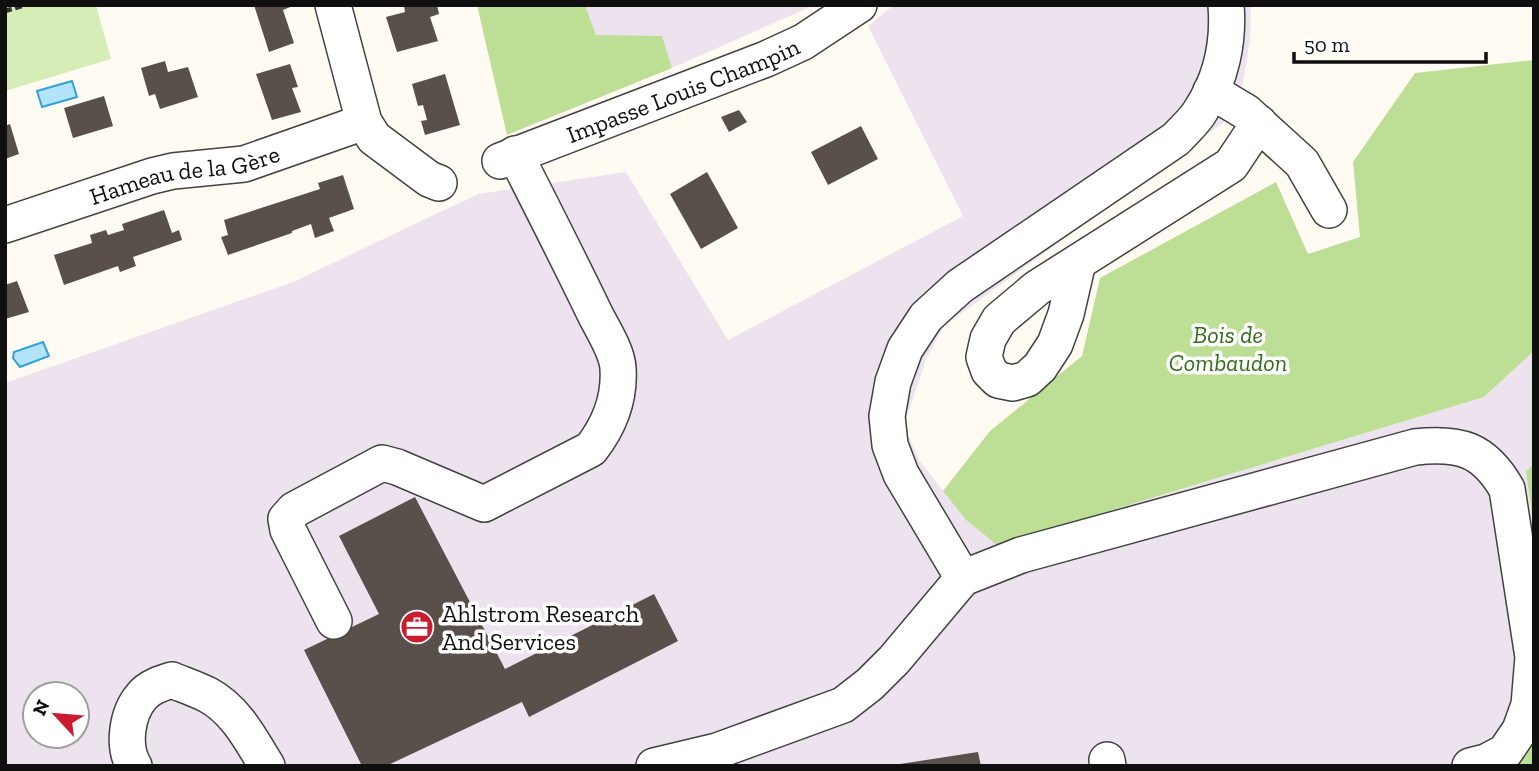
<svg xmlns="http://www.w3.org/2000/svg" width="1539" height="771" font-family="'Zilla Slab',serif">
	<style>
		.industrial { fill: #ece3ee; fill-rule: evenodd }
		.green { fill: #d7edb7 }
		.forest { fill: #bcdf95 }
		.water { fill: #b2e4fb; stroke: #33a1d8; stroke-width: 2 }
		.building { fill: #594f4b }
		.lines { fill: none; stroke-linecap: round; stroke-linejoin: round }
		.minor-casing { stroke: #424242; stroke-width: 38 }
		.path { stroke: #313131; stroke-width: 4.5; stroke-dasharray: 7 3.5; stroke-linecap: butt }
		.minor { stroke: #fff; stroke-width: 35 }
		.labels { text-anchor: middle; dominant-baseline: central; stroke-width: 7; stroke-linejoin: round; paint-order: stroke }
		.street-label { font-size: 24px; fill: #0f0f0f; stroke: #fff }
		.park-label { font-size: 24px; font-style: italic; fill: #316d19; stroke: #fff }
		.poi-label { font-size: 24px; fill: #0f0f0f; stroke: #fff; text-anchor: start }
	</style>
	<rect width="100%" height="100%" fill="#fffbf2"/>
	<path class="industrial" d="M585 5H815L672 68 661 37 596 35Z
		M894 5H1251L1250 40 1243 83 1224 122 944 326 927 357 904 425 919 460 966 520 998 545 1484 397 1534 351V464L1526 471 1534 529V735L1514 766H5V383L293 282 478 194 626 172 728 340 963 216 868 26ZM35 694H77V736H35Z"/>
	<path class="green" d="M5 5H96L111 59 5 91Z"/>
	<path class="forest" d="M477 5H585L596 35 662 36 672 68 507 135Z
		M1534 60V351L1484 397 997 545 966 520 943 491 990 431 1082 356 1100 278 1276 182 1308 254 1360 237 1353 162 1415 73Z
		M1534 464V529L1526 471Z
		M1534 735V766H1514Z"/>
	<path class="water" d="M72 81 77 97 42 107 37 91Z
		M43 342 49 356 20 367 13 358 14 352Z"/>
	<path class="building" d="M254 5H295L283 10 294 43 269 52Z
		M407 5H437L439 14 430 17 438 41 397 52 386 17 405 12 404 6Z
		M165 61 168 72 188 67 198 97 160 109 155 94 149 96 141 68Z
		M290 64 298 87 292 88 301 112 272 120 256 74Z
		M445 74 460 125 425 135 421 121 427 120 423 105 418 106 412 84Z
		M104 96 113 126 73 138 64 108Z
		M739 110 747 122 729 132 721 117Z
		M10 124 19 154 5 159V126Z
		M861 126 878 159 828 185 811 152Z
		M707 172 738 228 701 249 670 194Z
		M343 175 354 209 329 218 334 231 315 238 311 224 292 231V233L228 255 221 237 228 235 224 220 320 189 318 183Z
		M164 210 172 233 179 230 182 240 133 257 136 266 120 272 118 266 64 285 54 255 92 243 90 235 106 230 108 235 124 230 122 224Z
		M17 281 29 312 5 319V285Z
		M415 497 505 669 654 594 678 641 529 717 522 702 386 766H362L304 650 379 614 339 536Z
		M978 752 981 766H901L900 764Z"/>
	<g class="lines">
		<defs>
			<g id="minor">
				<path d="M333 5 364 122 374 138 429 179 439 183"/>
				<path d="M1211 91 1246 112 1302 163 1329 210"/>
				<path id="s1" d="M500 161 766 59 803 42 859 5"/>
				<path id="s2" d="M5 225 152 176 173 171 244 164 364 122"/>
				<path d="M1078 262 1066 314 1055 344 1040 367 1027 379 1013 383 998 380 989 371 984 357 988 339 999 320 1037 288 1231 165 1259 123"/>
				<path d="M963 578 901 474 890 445 887 416 893 382 905 349 926 317 960 286 1176 139C1184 130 1195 121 1201 110 1221 79 1229 42 1226 5"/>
				<path d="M334 621 288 530 286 519 294 510 382 463 397 467 484 504 591 449C609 426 620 398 618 368 617 351 603 330 595 314 569 260 542 207 515 154"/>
				<path d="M1107 760 1108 766"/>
				<path d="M134 766C122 746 127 713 142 696 149 687 162 683 172 680 184 685 196 689 208 695 236 710 251 740 267 766"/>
				<path d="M654 766 717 751 843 705 870 684 894 660 963 578 1021 555 1415 447C1460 442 1484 449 1507 489L1533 657 1529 705 1520 730 1505 752 1486 762 1470 766"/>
			</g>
		</defs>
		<use href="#minor" class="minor-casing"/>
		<path class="path" d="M5 11 25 5"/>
		<use href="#minor" class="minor"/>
	</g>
	<defs>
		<symbol id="office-disc" viewBox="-11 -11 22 22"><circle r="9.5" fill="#cb1b30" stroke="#fff"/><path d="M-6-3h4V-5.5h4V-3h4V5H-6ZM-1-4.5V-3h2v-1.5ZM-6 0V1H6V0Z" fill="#fff"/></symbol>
	</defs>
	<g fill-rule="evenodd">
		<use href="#office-disc" x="398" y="608" width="38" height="38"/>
	</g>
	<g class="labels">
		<g class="street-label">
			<text stroke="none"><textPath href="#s1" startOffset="196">Impasse Louis Champin</textPath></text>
			<text stroke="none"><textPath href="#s2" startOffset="187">Hameau de la Gère</textPath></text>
		</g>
		<g class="park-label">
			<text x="1228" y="334">Bois de<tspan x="1228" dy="28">Combaudon</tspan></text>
		</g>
		<g class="poi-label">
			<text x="442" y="613">Ahlstrom Research<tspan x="442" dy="28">And Services</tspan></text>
		</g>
	</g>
	<rect width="1539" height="771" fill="none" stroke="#0f0f0f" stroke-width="14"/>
	<g transform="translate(56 715) rotate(296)"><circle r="33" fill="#ffffff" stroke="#9f9f9f" stroke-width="2"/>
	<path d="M0-5L12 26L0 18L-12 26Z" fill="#cb1b30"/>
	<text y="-10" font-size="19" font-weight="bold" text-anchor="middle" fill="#0f0f0f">N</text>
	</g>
	<path d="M1294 52v10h192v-10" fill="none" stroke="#0f0f0f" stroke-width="3.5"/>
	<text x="1304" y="52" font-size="21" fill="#0f0f0f" stroke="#ffffff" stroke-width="5" paint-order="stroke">50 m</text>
</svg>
